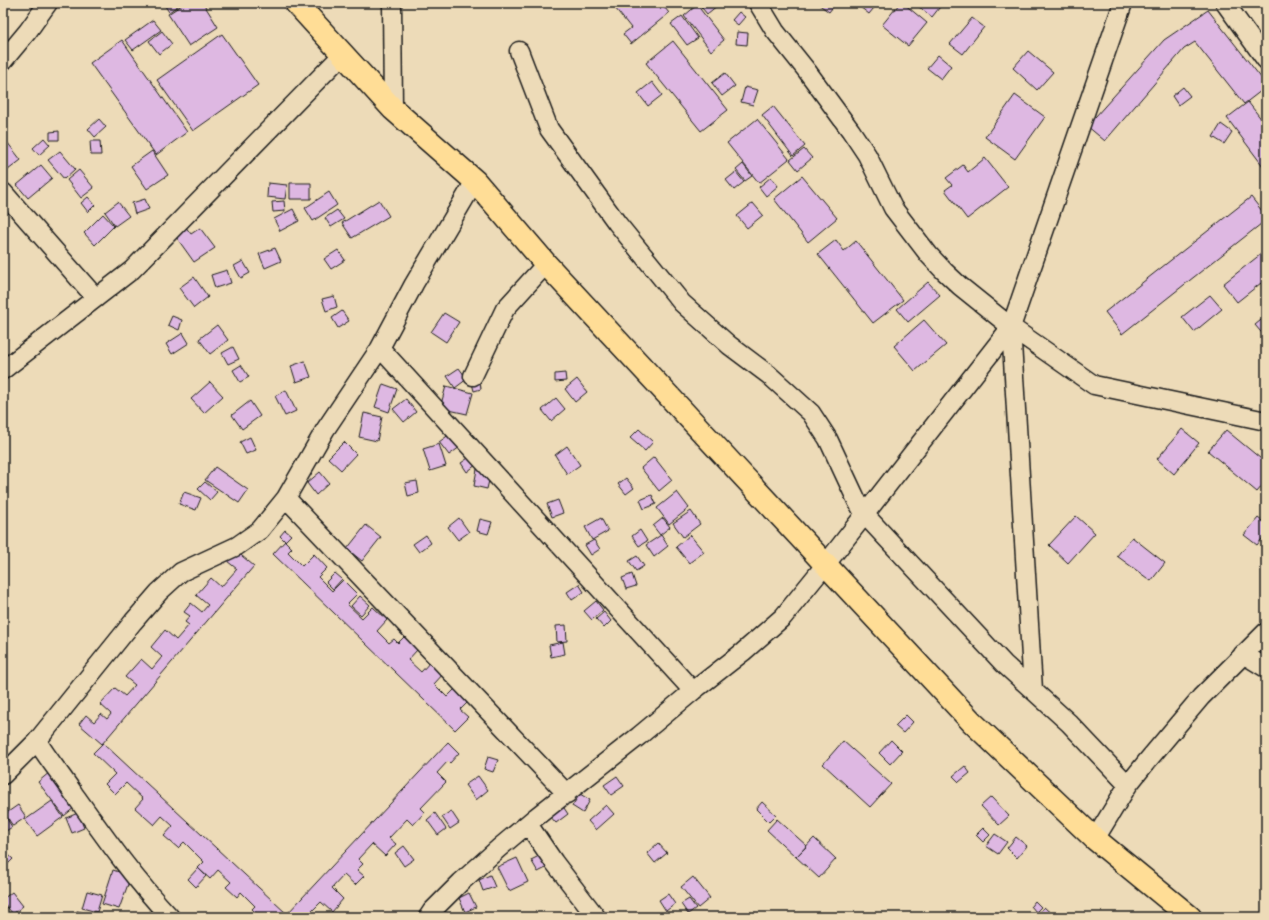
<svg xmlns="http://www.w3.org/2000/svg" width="1269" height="920" font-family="Caveat,sans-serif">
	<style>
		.building { fill: #deb8e2; stroke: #1c1c1c }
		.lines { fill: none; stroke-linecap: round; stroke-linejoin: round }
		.minor-casing { stroke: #1c1c1c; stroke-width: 21 }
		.trunk-casing { stroke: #1c1c1c; stroke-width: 25 }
		.minor { stroke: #eddbb8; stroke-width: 18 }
		.trunk { stroke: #ffdd96; stroke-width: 22 }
	</style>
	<rect width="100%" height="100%" fill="#eddbb8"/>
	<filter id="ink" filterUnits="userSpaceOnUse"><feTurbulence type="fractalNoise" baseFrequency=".025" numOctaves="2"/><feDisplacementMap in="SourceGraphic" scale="8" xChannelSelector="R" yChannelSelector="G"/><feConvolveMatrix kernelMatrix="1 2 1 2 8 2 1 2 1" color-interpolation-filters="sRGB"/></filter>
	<g filter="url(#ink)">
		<path class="building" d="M163 3H182L169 12Z
			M185 3H203L218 27 189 46 168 14Z
			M611 3H661L669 13 631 44 623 34 631 28Z
			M698 3H716L718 5 707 14Z
			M817 3H836L829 12Z
			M855 3H878L869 14Z
			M900 3H903L927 23 908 46 882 25Z
			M914 3H943L932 17Z
			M697 5 724 40 711 51 684 16Z
			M1208 10 1266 84V87L1244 104 1195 42 1184 49 1105 141 1087 126 1164 40Z
			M739 12 745 17 738 25 732 20Z
			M682 16 698 38 687 45 671 24Z
			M972 18 984 27 963 54 950 44Z
			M153 20 161 30 133 50 125 40Z
			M162 31 172 44 159 54 149 41Z
			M737 32 748 33 747 45 736 44Z
			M222 34 258 85 193 131 157 80Z
			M122 40 187 132 156 155 90 63Z
			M673 41 728 110 701 131 646 63Z
			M1028 51 1053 72 1037 90 1013 68Z
			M938 55 951 66 941 79 927 68Z
			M725 73 735 86 722 96 712 83Z
			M652 82 662 95 648 106 638 93Z
			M745 87 758 90 753 105 741 102Z
			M1183 87 1190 96 1178 105 1172 96Z
			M1015 95 1045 117 1015 159 985 137Z
			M1248 102 1266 125V170L1227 118Z
			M773 106 805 146 793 156 762 115Z
			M99 119 106 127 95 137 88 129Z
			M757 119 789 159 759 183 727 143Z
			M1221 124 1232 132 1224 144 1213 137Z
			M59 131V140H50V132Z
			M44 138 50 145 39 155 33 148Z
			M90 141H100L101 155H91Z
			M7 142 21 160 8 170 3 164V145Z
			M804 149 812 158 798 170 790 160Z
			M60 151 75 169 64 179 48 160Z
			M152 151 168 175 147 189 131 166Z
			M985 158 1008 187 967 219 945 190 952 185 946 178 963 165 968 172Z
			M743 164 752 176 745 181 736 170Z
			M41 165 52 178 28 198 17 185Z
			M79 170 94 188 81 198 67 180Z
			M736 172 744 182 734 190 726 180Z
			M802 176 837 218 808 242 774 199Z
			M771 177 778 186 766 196 759 187Z
			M268 183 287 185 285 199 267 197Z
			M290 183H311V199H290Z
			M329 192 337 205 313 221 305 208Z
			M88 197 95 205 88 212 81 203Z
			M1251 197 1266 216V220L1122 334 1105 312Z
			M145 199 149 209 135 214 132 203Z
			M379 200 389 216 352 238 342 223Z
			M284 201 285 211 273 212 272 202Z
			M118 202 129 216 115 226 105 212Z
			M753 203 763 215 747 228 737 216Z
			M293 209 299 221 280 231 274 219Z
			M337 210 344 219 331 227 325 218Z
			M103 214 114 226 95 245 84 233Z
			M185 226 191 234 200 228 215 248 194 262 174 234Z
			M836 240 844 251 856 241 903 300 873 323 818 254Z
			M275 248 281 261 265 268 259 254Z
			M338 250 345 260 331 269 324 259Z
			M1266 250V289L1261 283 1237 302 1223 284Z
			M243 261 250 273 241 278 234 266Z
			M227 270 231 283 215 288 211 275Z
			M194 277 208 297 194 308 179 288Z
			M928 282 940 295 908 322 897 309Z
			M1210 295 1222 309 1194 332 1182 317Z
			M334 296 337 307 326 311 322 299Z
			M342 311 349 321 338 328 332 318Z
			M444 313 459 322 446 342 431 332Z
			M172 316 182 320 179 330 168 325Z
			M1266 316V338L1255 325Z
			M924 320 946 345 915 371 894 346Z
			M217 325 228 340 210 354 199 339Z
			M183 333 189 343 172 354 166 344Z
			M233 347 239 359 228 364 222 353Z
			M305 361 311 377 296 382 291 366Z
			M241 365 249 377 240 382 233 370Z
			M459 368 467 379 455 388 447 376Z
			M565 373 566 381 555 382V374Z
			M577 379 587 392 575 402 565 389Z
			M480 381 481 389 474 391 472 383Z
			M210 382 223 396 204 413 191 399Z
			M383 384 397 389 389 412 375 407Z
			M446 386 473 393 467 414 440 408Z
			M286 390 296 411 285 416 275 396Z
			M556 398 565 409 551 421 542 410Z
			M406 399 416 412 404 422 393 409Z
			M250 401 260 416 242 429 232 415Z
			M364 413 382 417 377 441 359 437Z
			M639 429 653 442 645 451 630 438Z
			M1182 429 1199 443 1174 474 1157 459Z
			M1226 430 1266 463V481L1257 492 1208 451Z
			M450 434 460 447 449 455 439 442Z
			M250 437 256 450 246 454 240 442Z
			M344 442 356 454 341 470 328 458Z
			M439 444 446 466 430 471 423 449Z
			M567 446 580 465 567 474 555 455Z
			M471 456 477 464 467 472 461 463Z
			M654 457 672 480 659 491 641 468Z
			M215 467 248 490 239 503 205 480Z
			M477 469 491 472 487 489 474 486Z
			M320 472 329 483 316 495 307 483Z
			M626 478 634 488 626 494 618 484Z
			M417 481 419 493 408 496 405 483Z
			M205 482 217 492 210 500 198 489Z
			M184 492 201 498 196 510 179 504Z
			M677 492 689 508 669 524 657 508Z
			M652 495 656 504 644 509 640 500Z
			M558 500 563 513 552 517 547 504Z
			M691 511 700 524 683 537 673 523Z
			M1076 516 1095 533 1068 563 1049 545Z
			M459 518 469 532 458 540 448 527Z
			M601 518 608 531 592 540 585 527Z
			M663 518 670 527 660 535 653 526Z
			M1258 518 1266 524V534L1257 545 1244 535Z
			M480 519 492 522 488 534 477 531Z
			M366 525 381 537 362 561 347 549Z
			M285 530 291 535 285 541 280 536Z
			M640 530 647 541 639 546 632 536Z
			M426 535 431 543 419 552 413 544Z
			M661 535 668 546 654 557 646 545Z
			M690 535 704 552 689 563 676 547Z
			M1132 537 1165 563 1151 581 1117 556Z
			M594 540 600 549 591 555 585 545Z
			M285 541 292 548 288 552 302 566 314 554 327 568 318 577 332 591 343 580 357 594 347 604 362 618 373 607 387 620 377 631 389 643 394 639 398 643 404 637 417 650 408 660 421 672 431 661 444 673 434 684 447 697 457 687 470 700 460 710 468 717 455 730 273 554Z
			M236 551 254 566 102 744 79 724 86 715 94 722 101 714 107 719 111 714 100 704 115 688 125 696 135 685 125 677 141 659 152 669 162 657 151 647 165 630 176 640 189 625 185 622 190 616 184 612 191 603 202 612 208 605 196 595 211 578 221 587 237 569 227 561Z
			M637 556 644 566 636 571 629 561Z
			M335 573 342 579 333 589 326 582Z
			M632 574 636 586 626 589 622 578Z
			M579 584 584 592 572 600 567 592Z
			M360 596 370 605 361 615 351 606Z
			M596 601 603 610 592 620 584 611Z
			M604 612 611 621 604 628 596 619Z
			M566 625 567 641 557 642 556 626Z
			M563 642 565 654 551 657 549 645Z
			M906 715 913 722 903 733 895 726Z
			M891 740 902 751 890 764 879 753Z
			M843 741 891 784 870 807 823 764Z
			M448 742 459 753 450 763 448 761 437 773 446 782 421 808 425 812 413 825 407 819 389 838 396 844 385 856 372 844 358 859 363 864 357 870 364 876 355 885 344 875 332 888 343 899 332 912 321 902 306 917H291L287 914Z
			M103 743 287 914 284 917H260L252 909 255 906 241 892 237 897 226 887 231 882 218 870 210 879 198 868 204 862 184 842 178 848 164 836 173 826 162 816 154 825 135 808 143 799 126 783 115 794 105 784 115 774 93 753Z
			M488 757 498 760 493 772 484 769Z
			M965 766 970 773 959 782 953 776Z
			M50 772 75 807 64 816 38 782Z
			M478 776 488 790 476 800 465 785Z
			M617 776 624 786 611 795 604 785Z
			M580 794 590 800 583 813 572 806Z
			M991 797 1009 816 999 825 981 806Z
			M52 801 63 817 37 836 25 820Z
			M762 802 776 815 769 822 756 809Z
			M18 805 26 817 13 826 5 814Z
			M562 805 568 814 556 823 549 815Z
			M606 805 614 814 596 830 588 821Z
			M451 811 459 823 450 829 442 817Z
			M78 813 84 828 72 833 66 818Z
			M435 813 446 829 438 835 427 820Z
			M4 814 12 827 3 833V815Z
			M777 819 807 846 796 857 767 830Z
			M983 828 990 835 983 842 976 835Z
			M995 834 1007 842 998 854 986 846Z
			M1016 837 1027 846 1017 858 1007 848Z
			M814 838 836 859 819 878 796 857Z
			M658 843 667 853 655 863 647 853Z
			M404 846 414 859 404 866 395 853Z
			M3 850 13 859 4 868 3 867Z
			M539 856 546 868 538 872 531 860Z
			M517 858 528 882 509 891 497 867Z
			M198 868 206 876 196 887 188 879Z
			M113 870 131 876 119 909 102 904Z
			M490 875 495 887 483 891 479 880Z
			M693 877 710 898 698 908 681 887Z
			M87 891 102 895 97 912 82 908Z
			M12 892 23 906 13 914 3 902V899Z
			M469 893 476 907 465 912 459 898Z
			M668 894 675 904 666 911 659 900Z
			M689 899 696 908 688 914 681 904Z
			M1035 901 1041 907 1036 912 1031 906Z
			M1044 907 1055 917H1035Z
			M77 911 93 915 92 917H76Z"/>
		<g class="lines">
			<defs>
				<path id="minor" d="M392 3 393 109
					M758 3 775 31 807 71 851 131 867 155 893 208 929 255 944 271 960 286 1011 327 1094 385 1266 421
					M1225 3 1266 60
					M519 51 549 129 617 223 682 303 729 345 769 375 811 413 828 439 857 501 865 515 1004 664 1069 723 1128 785
					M3 61 28 31 48 3
					M3 192 96 298
					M1011 327 1033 690
					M380 348 693 691
					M3 370 132 270 343 54
					M473 376 505 309 546 264
					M286 498 567 794
					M1243 654 1266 668
					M37 741C48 759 62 776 74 794 104 836 134 879 170 917
					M3 775 37 741 133 622 159 592 181 572 237 546 260 530 286 498 325 430 380 348 414 284 475 181
					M528 824 554 862 596 917
					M1095 839 1128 785 1148 760 1201 697 1266 632
					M428 917 432 911 461 882 499 848 536 817 639 736 693 691 743 652 783 617 826 564 1011 327 1123 3"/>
				<path id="trunk" d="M296 3 393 109 475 181 546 264 972 722 1095 839 1190 917"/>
			</defs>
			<use href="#minor" class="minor-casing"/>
			<use href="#trunk" class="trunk-casing"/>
			<use href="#minor" class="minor"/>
			<use href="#trunk" class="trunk"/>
		</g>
	</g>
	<rect width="1269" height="920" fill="none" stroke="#eddbb8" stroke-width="16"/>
	<rect x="8" y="8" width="1253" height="904" fill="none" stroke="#1c1c1c" stroke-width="1.5" filter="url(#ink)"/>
</svg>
